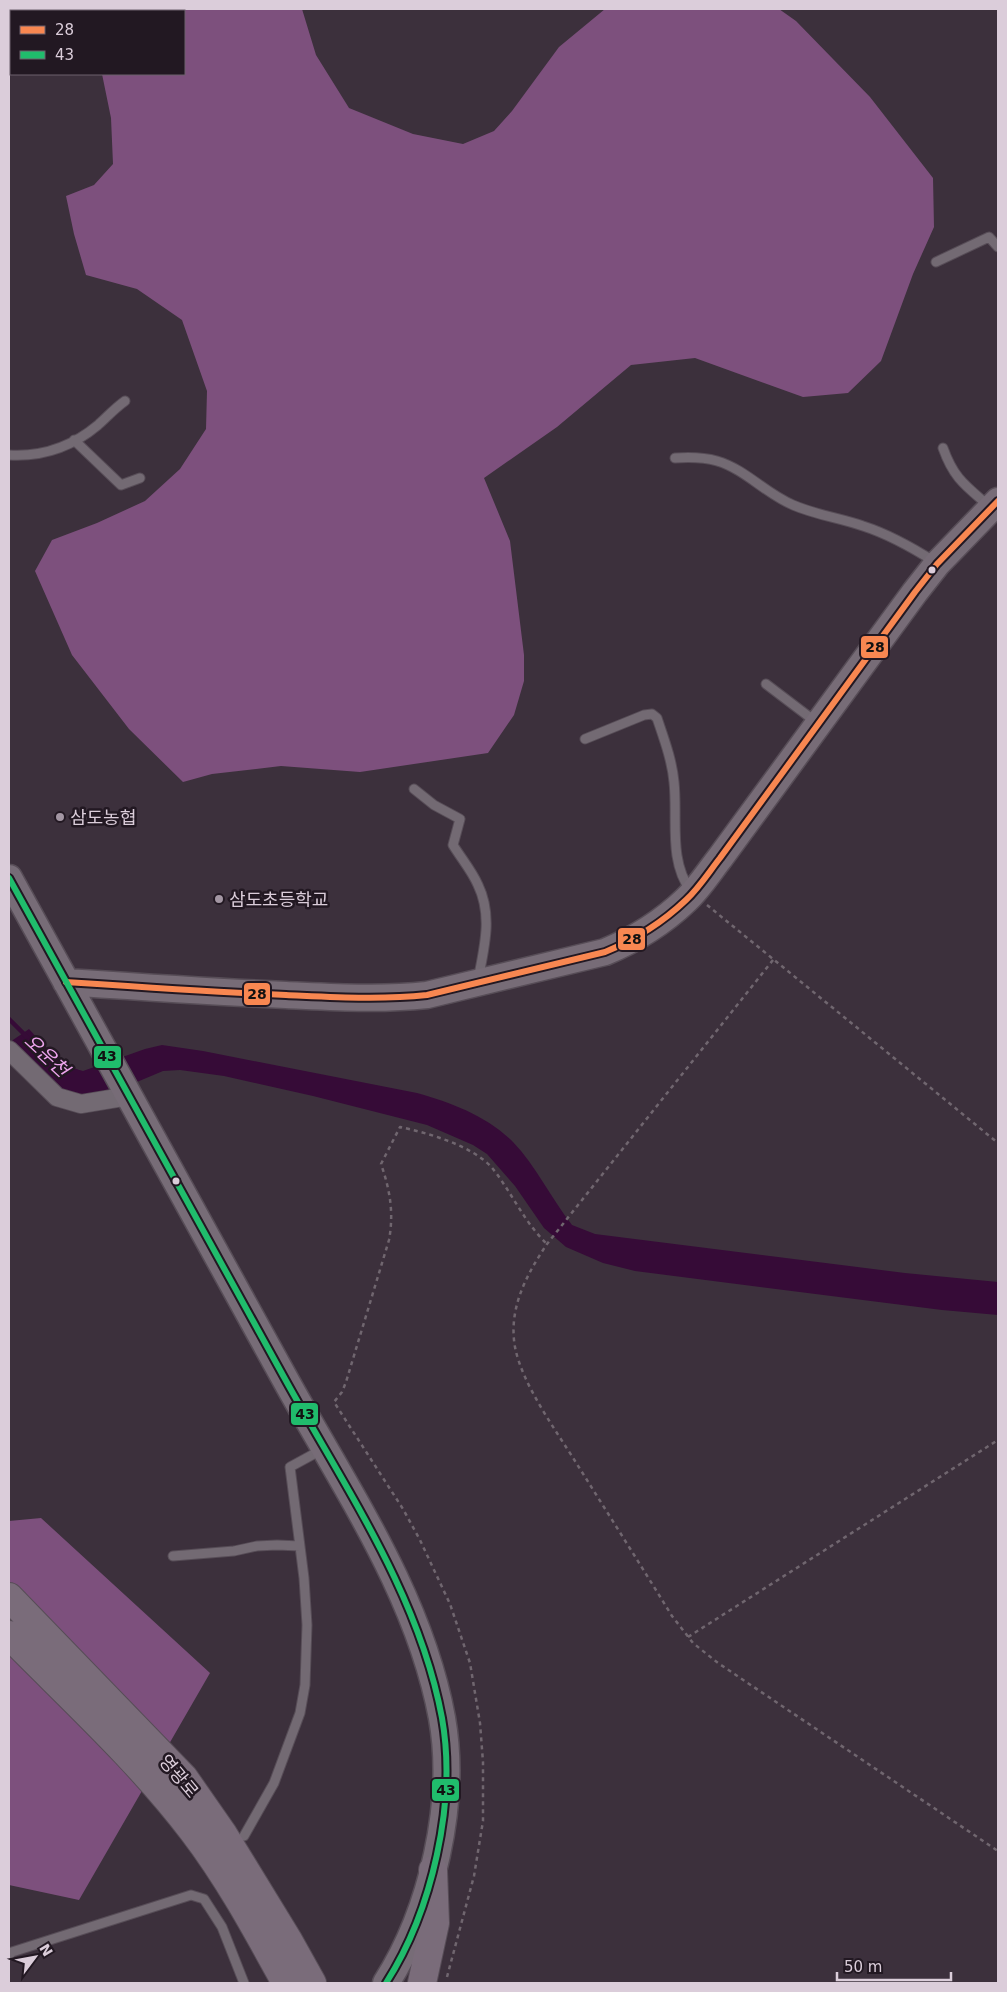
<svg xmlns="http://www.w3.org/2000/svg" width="1007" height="1992" font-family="'DejaVu Sans','Noto Sans KR',sans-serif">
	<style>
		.forest { fill: #7d507d }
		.water { fill: #360b37 }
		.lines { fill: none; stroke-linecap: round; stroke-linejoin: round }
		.stream { stroke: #360b37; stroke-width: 4.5 }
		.lane-casing { stroke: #574d57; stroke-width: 11 }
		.street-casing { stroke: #574d57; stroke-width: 20 }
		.secondary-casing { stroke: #574d57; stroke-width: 29 }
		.primary-casing { stroke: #574d57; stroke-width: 30 }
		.path { stroke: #70666f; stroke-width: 2.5; stroke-dasharray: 4 4; stroke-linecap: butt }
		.lane { stroke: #736a73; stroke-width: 9 }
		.street { stroke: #736a73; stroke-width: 18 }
		.secondary { stroke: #776c77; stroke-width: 26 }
		.primary { stroke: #7a6c7a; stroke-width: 28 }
		.bus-1-casing { stroke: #221822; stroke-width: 10 }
		.bus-2-casing { stroke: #221822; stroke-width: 10 }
		.bus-1 { stroke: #f88751; stroke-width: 6 }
		.bus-2 { stroke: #20bc6c; stroke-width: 6 }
		.bus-dot { fill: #dbcdda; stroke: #221822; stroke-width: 2 }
		.poi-dot { fill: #a396a3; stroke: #221822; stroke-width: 2 }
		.labels { text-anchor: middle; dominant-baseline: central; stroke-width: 5; stroke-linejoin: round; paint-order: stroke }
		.poi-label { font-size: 18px; fill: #dbcdda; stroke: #221822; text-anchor: start }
		.street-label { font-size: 18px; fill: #dbcdda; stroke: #221822 }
		.water-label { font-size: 19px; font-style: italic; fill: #eca4ec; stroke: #221822 }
		.line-badge { stroke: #221822; stroke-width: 2 }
		.pale-badge-label { font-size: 14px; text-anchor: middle; font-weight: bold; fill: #111 }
	</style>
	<rect width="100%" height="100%" fill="#3c303c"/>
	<path class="forest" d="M85 9H302L316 55 349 108 413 134 463 144 494 131 512 111 559 47 605 9H779L796 21 870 97 933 178 934 227 913 274 881 361 848 393 803 397 695 358 631 365 557 427 484 478 510 541 524 655V681L514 715 488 753 360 772 281 766 212 774 183 782 129 729 72 655 35 571 52 540 97 523 145 501 180 469 206 429 207 391 182 320 137 289 86 275 74 234 66 196 94 185 113 164 111 118 102 74H184V11H86Z
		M41 1518 210 1673 79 1900 9 1885V1521Z"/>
	<path class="water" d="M29 1029C45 1046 60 1065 83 1071L145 1049 162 1045 203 1051 417 1093C452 1103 487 1116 513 1142 536 1166 551 1198 572 1225L595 1234 905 1273 998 1282V1315L942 1310 635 1271 603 1263 566 1247 544 1228 515 1186 487 1154 473 1145 427 1125 313 1096 224 1076 180 1070 163 1071 106 1095 73 1094 58 1088 10 1042Z"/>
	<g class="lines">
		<path class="stream" d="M9 1019 27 1037"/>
		<defs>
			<path id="lane" d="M936 262 989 237 998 247
				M74 440 121 485 140 478
				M943 448C954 479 966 486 989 506
				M9 455C42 457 73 446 98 425 107 417 115 408 125 401
				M675 458C689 457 703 457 717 461 745 469 766 494 793 505 816 515 840 518 863 526 888 534 913 548 935 562
				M766 684 816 722
				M585 739 644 715 652 714 657 718C664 739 672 760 674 782 678 818 668 861 691 891
				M414 789 434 805 460 819 453 845C461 858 472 871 478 885 493 916 484 948 478 980
				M173 1556 234 1551 257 1546 277 1545 300 1546
				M244 1836 274 1783 300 1713 305 1685 307 1625 304 1578 290 1467 323 1449
				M9 1955 12 1952 191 1895 204 1899 222 1927 244 1983"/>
			<path id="street" d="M9 1050 57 1097 81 1104 129 1096"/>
			<path id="secondary" d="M9 878C101 1045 193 1212 285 1379 345 1488 419 1594 442 1718 457 1802 432 1911 386 1983
				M66 982C140 987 213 992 286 995 333 997 380 1000 427 995L605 952C634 940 663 922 686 900 699 888 709 872 720 858L915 592 937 564 998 501"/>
			<path id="primary" d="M9 1597 184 1778 223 1834 288 1940 312 1983
				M9 1635C72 1699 139 1760 193 1831 229 1878 258 1932 286 1983
				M422 1983 435 1923 433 1870"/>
		</defs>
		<use href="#lane" class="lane-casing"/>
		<use href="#street" class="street-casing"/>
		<use href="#secondary" class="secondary-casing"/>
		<use href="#primary" class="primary-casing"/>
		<path class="path" d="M707 905 998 1143
			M773 960 547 1244C527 1274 508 1308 515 1347 522 1384 555 1429 575 1461 607 1512 640 1564 672 1616L693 1643 718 1663 998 1851
			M688 1637 998 1440
			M447 1977 474 1876 483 1821V1762L480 1723 470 1663 450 1604 420 1540 403 1509 334 1402 342 1392 346 1382 389 1240C394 1213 390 1190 381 1164L400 1127C428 1133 474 1146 493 1169 512 1193 524 1222 547 1244"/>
		<use href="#lane" class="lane"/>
		<use href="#street" class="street"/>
		<use href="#secondary" class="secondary"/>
		<use href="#primary" class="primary"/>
		<defs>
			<path id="bus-1" d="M66 982C140 987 213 992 286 995 333 997 380 1000 427 995L605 952C634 940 663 922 686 900 699 888 709 872 720 858L915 592 937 564 998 501"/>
			<path id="bus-2" d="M9 878C101 1045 193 1212 285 1379 345 1488 419 1594 442 1718 457 1802 432 1911 386 1983"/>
		</defs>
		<use href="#bus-1" class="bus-1-casing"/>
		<use href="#bus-2" class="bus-2-casing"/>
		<use href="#bus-1" class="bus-1"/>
		<use href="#bus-2" class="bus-2"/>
	</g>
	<g class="bus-dot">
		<circle cx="932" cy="570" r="4.5"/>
		<circle cx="176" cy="1181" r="4.5"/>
	</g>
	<g class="poi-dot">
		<circle cx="60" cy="817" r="5"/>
		<circle cx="219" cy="899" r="5"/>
	</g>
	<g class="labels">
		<g class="poi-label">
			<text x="70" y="817">삼도농협</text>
			<text x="229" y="899">삼도초등학교</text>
		</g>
		<g class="street-label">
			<text transform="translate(179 1776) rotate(50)">영광로</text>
		</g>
		<g class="water-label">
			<text transform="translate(47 1055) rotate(43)">오운천</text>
		</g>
	</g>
	<g class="line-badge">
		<rect x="860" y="635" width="29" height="24" rx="5" fill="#f88751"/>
		<rect x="617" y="927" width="29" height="24" rx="5" fill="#f88751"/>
		<rect x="243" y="982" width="28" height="24" rx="5" fill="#f88751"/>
		<rect x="93" y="1045" width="29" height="24" rx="5" fill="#20bc6c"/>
		<rect x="290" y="1402" width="29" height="24" rx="5" fill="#20bc6c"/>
		<rect x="431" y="1778" width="29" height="24" rx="5" fill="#20bc6c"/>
	</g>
	<g class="pale-badge-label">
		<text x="875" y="652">28</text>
		<text x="632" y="944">28</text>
		<text x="257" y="999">28</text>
		<text x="107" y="1061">43</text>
		<text x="305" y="1419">43</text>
		<text x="446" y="1795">43</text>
	</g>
	<rect width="1007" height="1992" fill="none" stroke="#dbcdda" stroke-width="20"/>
	<rect x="10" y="10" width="175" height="65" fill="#221822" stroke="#6c606c"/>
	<rect x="20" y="26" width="25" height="8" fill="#f88751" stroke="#6c606c"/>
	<text x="55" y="35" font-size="15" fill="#dbcdda">28</text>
	<rect x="20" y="51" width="25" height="8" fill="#20bc6c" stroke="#6c606c"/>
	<text x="55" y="60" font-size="15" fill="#dbcdda">43</text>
	<g transform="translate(35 1957) rotate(58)" stroke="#221822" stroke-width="4" paint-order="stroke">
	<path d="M0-4L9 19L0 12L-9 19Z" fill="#dbcdda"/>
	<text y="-8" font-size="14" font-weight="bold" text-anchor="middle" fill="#dbcdda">N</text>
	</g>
	<path d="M837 1972v8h114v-8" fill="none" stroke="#dbcdda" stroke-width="2.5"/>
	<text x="844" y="1972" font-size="15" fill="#dbcdda" stroke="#221822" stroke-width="4" paint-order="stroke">50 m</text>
</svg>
